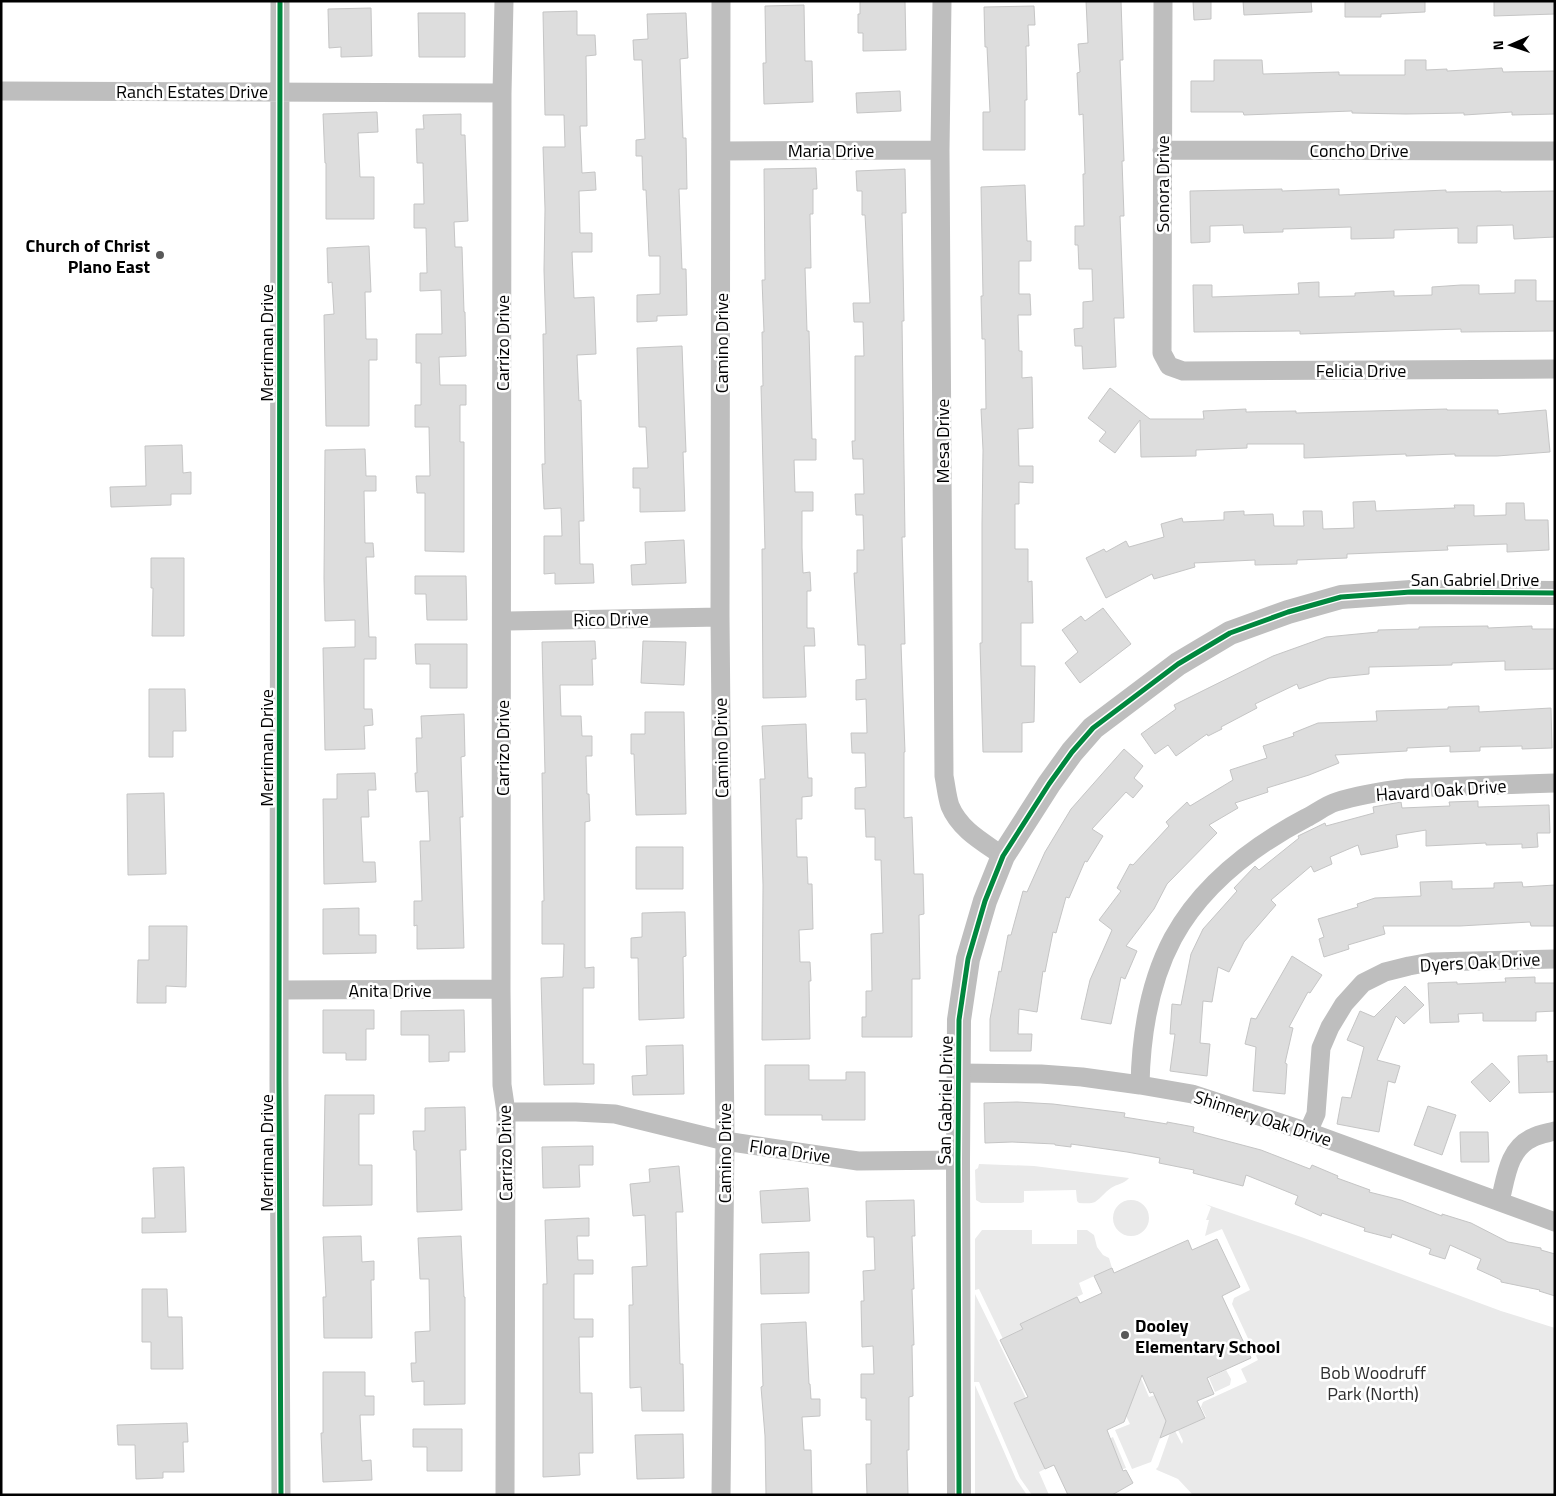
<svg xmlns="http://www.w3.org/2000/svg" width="1556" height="1496" font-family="'Titillium Web',sans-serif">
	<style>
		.green { fill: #eaeaea }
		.building { fill: #ddd; stroke: #c5c5c5 }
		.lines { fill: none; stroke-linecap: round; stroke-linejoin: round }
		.minor { stroke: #bebebe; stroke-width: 19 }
		.tertiary { stroke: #bebebe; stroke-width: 24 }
		.cycleway-casing { stroke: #fff; stroke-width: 8 }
		.cycleway { stroke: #00873e; stroke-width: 5 }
		.poi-dot { fill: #595959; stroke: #fff; stroke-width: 2 }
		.labels { text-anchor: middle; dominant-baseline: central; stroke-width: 5; stroke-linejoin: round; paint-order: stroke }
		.street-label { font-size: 18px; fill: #000; stroke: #fff }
		.poi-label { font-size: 18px; font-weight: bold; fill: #000; stroke: #fff; text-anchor: end }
		.park-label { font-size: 18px; fill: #303030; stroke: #fff }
	</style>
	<rect width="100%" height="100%" fill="#fff"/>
	<path class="green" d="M979 1164 1034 1166 1129 1178C1124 1184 1117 1184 1111 1188 1105 1192 1101 1198 1095 1202 1091 1204 1084 1203 1079 1203L1077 1201 1076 1190 1024 1191V1202L1021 1203H981L976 1200 975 1170 978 1168Z
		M1113 1218a18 18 0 1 1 36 0a18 18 0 1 1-36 0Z
		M1205 1204 1304 1238 1501 1311 1555 1328V1495H1193L1178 1479 1157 1470 1156 1469 1158 1467 1170 1433 1175 1431 1182 1444 1183 1441 1178 1430 1206 1417 1201 1407 1203 1402 1247 1382 1241 1369 1258 1360 1232 1304 1234 1298 1250 1290 1222 1229 1205 1236 1209 1220H1206L1211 1207Z
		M982 1230H1032V1244H1077V1230H1087L1094 1235 1097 1247 1103 1255 1109 1258 1112 1268 1079 1283 1083 1294 1021 1324 1023 1329 1003 1339 979 1289 975 1290V1239Z
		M975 1294 1026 1398 1014 1403 1045 1469 1039 1472 1049 1495H1032L1020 1478 979 1382H974Z
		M1226 1370 1231 1379 1230 1385 1215 1392 1209 1378Z
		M1141 1378 1149 1397 1155 1395 1169 1426 1164 1428 1151 1462 1132 1469 1115 1430 1130 1424 1126 1416Z
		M975 1385 1016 1479 1027 1495H975Z
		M1113 1437 1126 1468 1118 1471 1109 1439Z"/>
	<path class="building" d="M860 1H905L906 50 863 51V33H858V14H860Z
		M1086 1H1121L1123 60H1120L1124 161H1122L1124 216H1120L1124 318H1114L1116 367 1083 369 1082 346H1075L1074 329 1083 328V302L1093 301 1092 269H1079L1078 245H1075V226H1084L1083 174H1085L1083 114 1079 115 1077 73 1080 72 1078 44 1088 43Z
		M1193 1H1211V19L1194 20Z
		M1243 1H1311L1312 12 1244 15Z
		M1345 1H1425V12L1381 14V17H1345Z
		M1494 1H1555V14L1494 16Z
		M804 5 805 61H812L813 102 764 104 763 63H766L765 6Z
		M1034 6 1035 25H1028L1029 46H1026L1027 100H1025V150H983V112H990L987 47H985L984 7Z
		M371 8 372 56 341 57V47L329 48 328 9Z
		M577 11V35H595L596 55 586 56 587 126H580L582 173 595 172 596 190 579 191 580 233H592V252H572L574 298 594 297 596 354 577 355 579 401 581 400 584 521H579L580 564H593L594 583 555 584V573L544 574V536H562L561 508 544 509 542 464H545L543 334H546L544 270 545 209 543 147H565L564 115H545L543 12Z
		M418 13H465V57H419Z
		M686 13 688 58 680 59 683 138H686L687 189H679L682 269H686L687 315 657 316V321L637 322V295L660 294V256H649L646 190H643L642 156H636V140L645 139 642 60H634L633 40 648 39 647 14Z
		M1214 60H1262L1263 74 1339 72V75H1405V60H1426V70L1447 69V71L1502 68 1503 72 1555 71V114L1512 115V112L1464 115V113L1406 114 1352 113V111L1244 115 1243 112H1191V81H1214Z
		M900 91 901 111 857 113 856 93Z
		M377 112 378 132 358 133 360 177H374V219H326V163H325L323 114Z
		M461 114V135H465L468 221 454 222 455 247H462L464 312H465L466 356 439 357 440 385H466V405H460V442H464V552L425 551V493H417L416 476H430L429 427H415V405H421V363H416V334H442L441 290 420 291V273H427L426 228H414V204H424L423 163H417L416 129H424L423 115Z
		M816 168 817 189H813V214H810L811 268H805L807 331H809L812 439H816V460H794L795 492H813V511H802V548L803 573 810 572 811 591H807V628H814L815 646H804L806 697 763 698 762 549H765L761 386H763L762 332H764L762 280H765L764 169Z
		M905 169 906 213H902L904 321H902L905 537H902L905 644H901L905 752H904V818L912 817 914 874H923L924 914 919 915 920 979H912V1037H862V1017H866V991H872L871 934 883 933 881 860H875V837H866L865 809H855V788L866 787 865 753H852L851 733H867L866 699 856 700V680L866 679 865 645H858L854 573H857V550H864L863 515H856L855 494H864L863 459H853L852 441H855V356H864L863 322H854L853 303H870L865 215H862V191H857L856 171Z
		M1025 185 1027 241H1031V261H1019V294H1030L1031 315H1018L1019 351H1022V378L1032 377 1033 428 1018 429 1019 466H1033V483L1019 482V504H1015V549H1028V582L1032 581 1033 623H1021V666H1035L1034 722 1022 723V752H983L980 643H982V524L983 450 981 409H986L985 339H982L981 296H983L981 187Z
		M1282 189V191L1339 189V195L1446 190V192L1501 191V192L1555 191V237L1514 239 1513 225 1477 226V243H1458V228L1394 230V238L1351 239V227L1283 229V232L1244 233 1243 225 1210 226V242L1191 243 1190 191Z
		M369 246 371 292H365L366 339H377V360H369V426H326L324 315 334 314 332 282 328 283 327 248Z
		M1515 280H1536V301H1555V331L1461 332V329L1300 334V331L1194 332 1193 285H1212V297L1299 294 1298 283 1319 282V297L1355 296V293L1394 291V296L1432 295V287L1461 285H1479V294L1515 293Z
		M682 346 686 452H683L685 511 640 512V488H633V468H648L646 427H639L637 348Z
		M1110 388 1150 419H1204L1203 411 1246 409V412L1296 411V413L1447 409V410H1498V414L1546 410 1550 452 1497 456H1455V454L1406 456V454L1304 458V444H1247V448L1196 450V456L1141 457 1140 420 1115 453 1099 441 1106 432 1088 418Z
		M182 445 183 473 191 472V494H171V505L111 507 110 487 146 486 145 446Z
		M365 449 366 476H376V491H364L365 543H373L374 557H366L369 637H376V659H364V709H372L373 725 364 726 365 749 325 750 323 648 355 647V620L325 621 324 578 325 450Z
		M1375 501 1376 511 1455 508 1454 505H1474V516L1506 515V503H1524L1525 520H1548L1549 550 1507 552V544L1447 546 1448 550 1347 554V558L1297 560V564L1255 565V560L1194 563 1195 567 1154 579 1152 574 1106 598 1086 558 1104 549 1106 552 1126 541 1129 547 1164 537 1161 524 1182 518 1183 522 1224 520V512L1244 511V515L1273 514 1274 526H1304L1303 511H1322L1323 529 1354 528 1353 502Z
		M684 540 686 583 632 585 631 565 646 564 645 542Z
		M151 558H184V636H152L153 588H151Z
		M415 576H466L467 620H427L426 594H415Z
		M1103 608 1131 644 1080 683 1065 663 1078 652 1062 630 1081 616 1085 621Z
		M1488 626V628L1532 626V629H1555V669L1505 670V661L1452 663V665L1369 667V674L1329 678 1299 689 1297 684 1255 704 1257 708 1221 727 1222 729 1208 736 1207 734 1176 756 1168 745 1155 754 1141 734 1176 709 1174 705 1273 656 1326 637 1378 632V630L1419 629V627Z
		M595 641 596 659H592L593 685H560L561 716H581L582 736H592V756H586L587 794H589L590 821 585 822V968L594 967V988H583V1064H594V1084L544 1085 541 978 563 977 564 944H542V901H544L542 773H545L542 642Z
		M643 641 686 642 684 685 641 683Z
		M415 644H467V688H430V664H416Z
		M149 689H185L186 731H173V757H149Z
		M1479 706V712L1551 708 1552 748 1522 749V746L1480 747V751L1450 752V746L1407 748V751L1335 755 1339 763 1309 775 1267 788 1268 792 1235 803 1238 808 1209 825 1217 833 1167 884 1154 909 1126 946 1137 951 1125 979 1121 977 1111 1024 1081 1019 1090 980 1112 930 1099 920 1121 891 1117 888 1130 864 1133 865 1169 826 1166 822 1187 802 1190 806 1233 780 1230 770 1267 758 1263 746 1294 736 1293 733 1318 723 1377 721 1376 711 1448 709V707Z
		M645 712H684L686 814 636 815 634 754H631V734H645Z
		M464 714 465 756 461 757 463 817H460L464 948 417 949V925L414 926V901H422L420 841H430L428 791 416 792 415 773H417L416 738H422L421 716Z
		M806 724 808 778H812V796L802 797V819H796L797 857H807L808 884H812L813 929 799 930 800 962H810L811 981H809L810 1039 762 1040 763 885 760 779H765L762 726Z
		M1124 749 1143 766 1134 778 1143 786 1133 798 1126 792 1092 829 1103 836 1087 862 1085 861 1069 898 1066 897 1056 933 1053 932 1045 972 1043 971 1037 1012 1019 1009 1018 1034H1032L1031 1051H990V1019L999 971 1001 972 1008 935H1011L1023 891 1027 892 1045 852 1071 809Z
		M375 773 376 790H368L369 817H361L363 862H375L376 882 324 884 323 799H337V774Z
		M164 793 166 874 128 875 127 794Z
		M1478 801V807L1549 805 1550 833H1537L1538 847 1522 848V844L1486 845V843L1426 846V830L1396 835 1398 847 1361 855 1358 845 1330 857 1332 864 1314 872 1311 866 1271 900 1276 905 1244 942 1229 972 1218 967 1212 1002 1203 1001 1200 1043 1210 1044 1207 1076 1170 1071 1175 1034H1170L1172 1004 1181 1005 1191 954 1203 929 1237 891 1234 888 1255 866 1259 870 1299 838 1298 836 1325 823 1326 826 1374 813 1373 807 1401 802 1402 808 1450 806 1449 802Z
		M636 847H683V889H636Z
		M1452 881V889L1494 888V883L1522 882 1523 887 1555 885V926H1531L1530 922 1460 926H1383L1385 934 1348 945 1349 949 1324 957 1319 939 1324 937 1318 919 1358 907 1357 904 1375 898 1421 896 1420 882Z
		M359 908V935H376V953L323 954V909Z
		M677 912H685L686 956 683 957 684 1018 639 1020 638 958H631V938L642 937V913Z
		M149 926H187L186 987 166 986V1003H137L138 960H149Z
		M1292 956 1322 975 1310 993 1308 992 1289 1027 1293 1028 1285 1063 1287 1064 1285 1094 1253 1091 1256 1047 1245 1044 1251 1018 1256 1019Z
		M1535 977V983H1555V1011L1536 1012V1021H1483V1013L1458 1014 1459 1022 1430 1023 1428 983 1457 982V984L1506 982 1505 978Z
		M1405 986 1424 1005 1404 1024 1396 1016 1377 1060 1400 1066 1395 1083 1388 1081 1379 1132 1337 1124 1342 1097 1351 1098 1364 1047 1347 1040 1360 1011 1374 1017Z
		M323 1010H374V1029H366V1060H346V1053H323Z
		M464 1010 465 1052H449V1061L429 1062V1035H401V1011Z
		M683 1045 684 1094 633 1095 632 1076 647 1075 646 1046Z
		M1547 1055V1062L1555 1061V1092L1519 1093 1518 1056Z
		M1492 1063 1510 1082 1490 1102 1471 1082Z
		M765 1065H809V1080H846V1072H865V1120H822V1115H765Z
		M325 1095H374V1114H359V1165H372V1205L323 1206Z
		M1017 1102 1053 1104 1125 1113 1124 1117 1167 1124V1122L1194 1127 1193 1132 1261 1150 1310 1169 1312 1165 1338 1176 1337 1178 1370 1190 1369 1192 1401 1200 1442 1216V1214L1471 1223 1508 1242 1541 1248V1250L1555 1254V1296L1539 1291 1540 1290 1501 1282V1280L1477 1269 1481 1259 1450 1245 1445 1259 1429 1254 1431 1249 1392 1234 1391 1238 1364 1231 1365 1228 1322 1213 1321 1216 1295 1204 1298 1196 1246 1175 1243 1186 1193 1173 1194 1170 1159 1163 1160 1158 1127 1152 1071 1144V1147L1055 1145V1144L1012 1142 985 1143 984 1103Z
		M1428 1106 1456 1115 1442 1155 1414 1145Z
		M465 1107 466 1150H460L462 1210 417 1212 416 1150H414L413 1131H425V1108Z
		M1460 1132H1488L1489 1162H1461Z
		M593 1146V1165H579L580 1187 543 1188 542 1147Z
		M679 1166 683 1212H676L680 1364H683L684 1411H642L641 1387 630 1388 629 1305H633L632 1267 647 1266 645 1215 633 1216 630 1184 650 1182 649 1169Z
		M184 1167 186 1232 142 1233V1218H155L153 1168Z
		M808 1188 810 1221 762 1223 760 1191Z
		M914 1200 915 1236H912L914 1289H912L914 1345H912L913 1396 909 1397V1450H907L908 1495H867L866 1464H871V1420H866V1398H861V1374H874L873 1346 862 1347 861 1301H864L863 1271 875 1270 874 1237H867L866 1201Z
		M589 1218V1236H577L578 1260H593V1274H574V1319H593V1337H579L580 1393H592L593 1453H579L580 1475 543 1477V1284H547L545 1220Z
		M361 1236 362 1262 374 1261V1280H371L372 1338H324L323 1297H326L323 1237Z
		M461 1236 464 1297H465V1404L424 1405V1381L412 1382 411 1363H416L415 1332 430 1331 429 1279H420L418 1238Z
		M1217 1239 1240 1287 1222 1296 1251 1358 1207 1378 1214 1394 1197 1401 1205 1418 1160 1438 1166 1421 1153 1392 1150 1393 1142 1375 1124 1422 1107 1430 1123 1471 1126 1470 1133 1483 1112 1495H1068L1054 1465 1045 1469 1014 1403 1028 1397 1000 1340 1023 1329 1020 1324 1077 1297 1080 1303 1102 1293 1094 1276 1112 1268 1114 1273 1188 1240 1192 1250Z
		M809 1252V1293L761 1294 760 1254Z
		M142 1289H167L168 1317H182L183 1369H151V1342H142Z
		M806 1322 809 1384H810L811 1399H820V1416L802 1417 804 1450H811L812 1495H766L765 1436 761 1387 763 1386 761 1324Z
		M323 1372H365V1396H374V1415H360L362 1461 371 1460 372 1480 323 1482 321 1433H323Z
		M187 1423 188 1442H183L184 1472H163V1478L136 1479 135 1445H118L117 1425Z
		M413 1429H462V1471H427V1447H413Z
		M683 1434 684 1478 637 1479 635 1435Z"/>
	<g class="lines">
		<path class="minor" d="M280 1 279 1081 281 1495
			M504 1 502 93 501 989 502 1085 506 1112 505 1495
			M721 1 720 617 725 1141 721 1495
			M942 1 940 150 944 776C946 786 947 797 950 806 960 830 983 842 1003 856
			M1163 1 1162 353 1169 366 1183 371 1555 369
			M1 91 502 93
			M1162 150 1555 151
			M722 151 940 150
			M502 621 720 617
			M280 990 501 989
			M959 1073 1041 1074 1082 1077 1140 1085 1192 1094 1308 1132 1555 1222
			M1140 1085C1141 1035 1149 983 1173 938 1202 885 1253 846 1306 818 1316 813 1326 805 1336 802 1358 795 1383 791 1407 788L1555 783
			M506 1112H576L615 1114 725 1141 858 1161 958 1160
			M1308 1132 1316 1114 1321 1048 1330 1027 1344 1004 1363 983 1385 972 1409 966 1431 962 1555 959
			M1500 1201C1506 1178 1508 1149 1532 1138 1539 1134 1548 1133 1555 1131"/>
		<path class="tertiary" d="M959 1495 958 1160 959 1020 968 959 985 901 1003 856 1049 784 1072 752 1093 728 1178 664 1230 633 1288 612 1341 597 1411 592 1555 593"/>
		<defs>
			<path id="cycleway" d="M280 1 279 1081 281 1495
				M959 1495 958 1160 959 1020 968 959 985 901 1003 856 1049 784 1072 752 1093 728 1178 664 1230 633 1288 612 1341 597 1411 592 1555 593"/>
		</defs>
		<use href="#cycleway" class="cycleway-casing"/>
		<use href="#cycleway" class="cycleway"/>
	</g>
	<g class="poi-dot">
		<circle cx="160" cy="255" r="5"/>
		<circle cx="1125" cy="1335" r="5"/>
	</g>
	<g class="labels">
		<g class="street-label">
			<text x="192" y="91">Ranch Estates Drive</text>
			<text x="831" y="150">Maria Drive</text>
			<text x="1359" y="150">Concho Drive</text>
			<text transform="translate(1162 184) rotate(-90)">Sonora Drive</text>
			<text transform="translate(266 343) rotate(-90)">Merriman Drive</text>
			<text transform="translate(502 343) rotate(-90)">Carrizo Drive</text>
			<text transform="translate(721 343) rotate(-90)">Camino Drive</text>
			<text x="1361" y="370">Felicia Drive</text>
			<text transform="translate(942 441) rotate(-90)">Mesa Drive</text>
			<text x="1475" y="579">San Gabriel Drive</text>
			<text transform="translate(611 619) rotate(-1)">Rico Drive</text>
			<text transform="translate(266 748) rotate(-90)">Merriman Drive</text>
			<text transform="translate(502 748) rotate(-90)">Carrizo Drive</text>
			<text transform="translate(721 748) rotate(-91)">Camino Drive</text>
			<text transform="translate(1441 790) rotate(-4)">Havard Oak Drive</text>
			<text transform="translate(1480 962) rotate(-3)">Dyers Oak Drive</text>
			<text x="390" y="990">Anita Drive</text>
			<text transform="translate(945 1100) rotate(-89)">San Gabriel Drive</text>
			<text transform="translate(1263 1118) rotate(18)">Shinnery Oak Drive</text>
			<text transform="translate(790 1151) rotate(8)">Flora Drive</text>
			<text transform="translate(266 1153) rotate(-90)">Merriman Drive</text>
			<text transform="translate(505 1153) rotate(-91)">Carrizo Drive</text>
			<text transform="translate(724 1153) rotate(-90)">Camino Drive</text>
		</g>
		<g class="poi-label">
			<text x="150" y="245">Church of Christ<tspan x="150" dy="21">Plano East</tspan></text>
			<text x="1135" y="1325" text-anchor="start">Dooley<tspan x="1135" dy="21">Elementary School</tspan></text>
		</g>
		<g class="park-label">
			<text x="1373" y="1372">Bob Woodruff<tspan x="1373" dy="21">Park (North)</tspan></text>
		</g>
	</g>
	<rect width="1556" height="1496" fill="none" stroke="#000000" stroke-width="5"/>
	<g transform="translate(1511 45) rotate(268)" stroke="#ffffff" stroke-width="4" paint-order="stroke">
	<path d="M0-4L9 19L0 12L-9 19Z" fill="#000000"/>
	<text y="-8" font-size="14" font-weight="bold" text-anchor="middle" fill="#000000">N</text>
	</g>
</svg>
